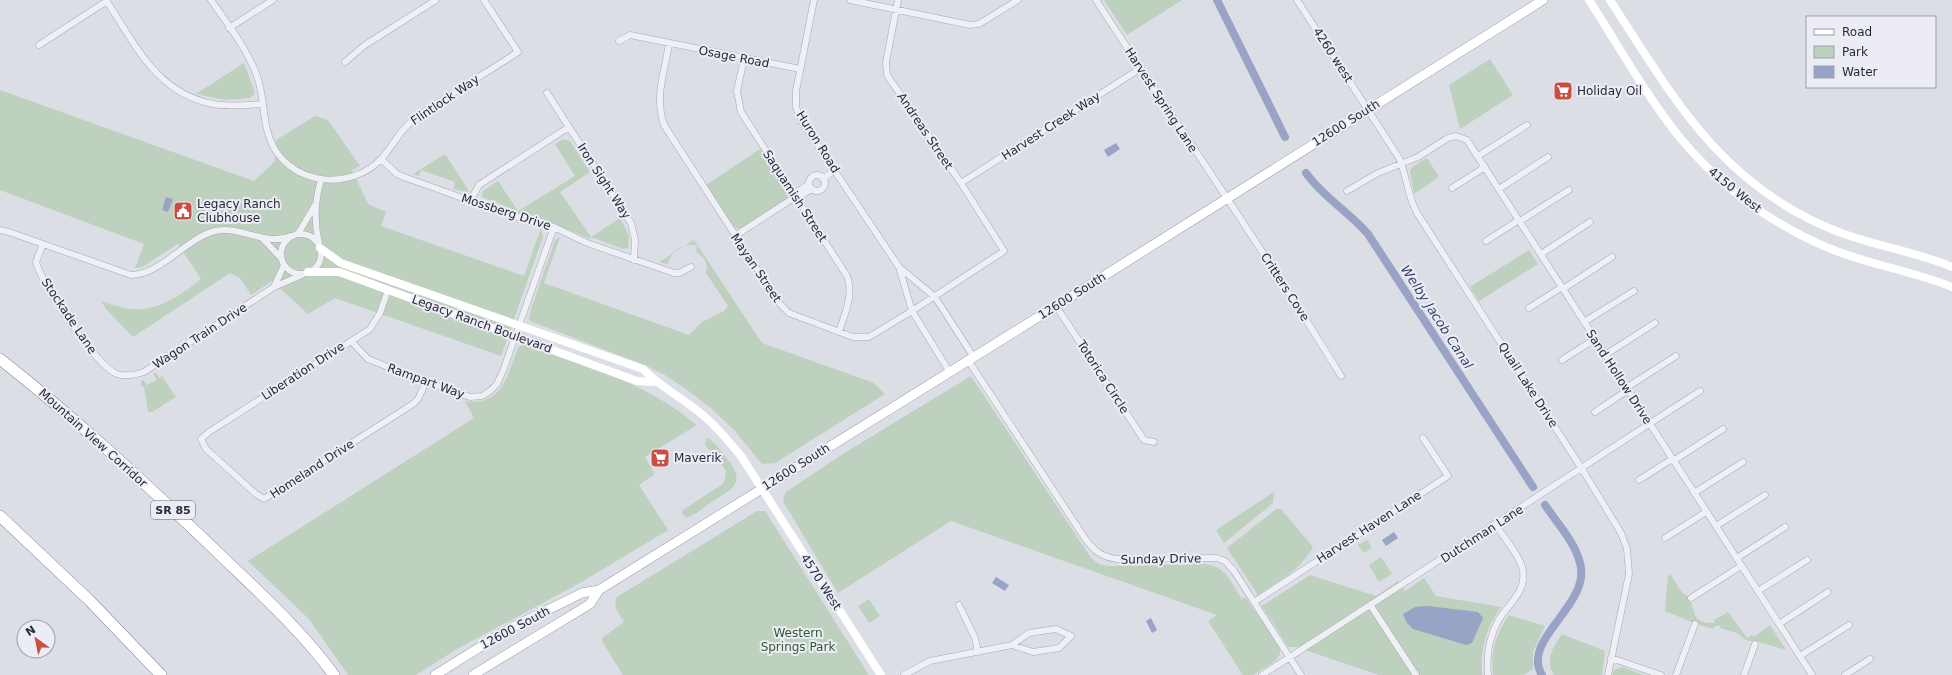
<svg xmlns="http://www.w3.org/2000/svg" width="1952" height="675" font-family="'DejaVu Sans',sans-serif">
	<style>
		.green { fill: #bed0be }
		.water { fill: #98a3c6 }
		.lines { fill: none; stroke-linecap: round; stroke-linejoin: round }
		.canal { stroke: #98a3c6; stroke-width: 8 }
		.street-casing { stroke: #a6a8b3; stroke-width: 7 }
		.primary-casing { stroke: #9ca0b1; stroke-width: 10 }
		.highway-casing { stroke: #84889c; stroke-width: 12 }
		.street { stroke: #eff0f5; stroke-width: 6 }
		.secondary { stroke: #fff; stroke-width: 8 }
		.primary { stroke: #fff; stroke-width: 9 }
		.highway { stroke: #fff; stroke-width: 11 }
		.labels { text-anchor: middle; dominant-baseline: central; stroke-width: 4; stroke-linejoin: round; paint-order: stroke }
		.shield { fill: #ecedf4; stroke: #626473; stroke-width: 1 }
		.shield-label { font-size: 11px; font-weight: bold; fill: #27293c }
		.street-label { font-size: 12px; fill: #27293c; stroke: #ecedf4 }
		.poi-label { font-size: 12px; fill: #27293c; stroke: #ecedf4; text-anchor: start }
		.park-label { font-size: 12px; fill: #345736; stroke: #ecedf4 }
		.water-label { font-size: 13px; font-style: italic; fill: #323f6e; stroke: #ecedf4 }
	</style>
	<rect width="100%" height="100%" fill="#dcdee6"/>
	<path class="green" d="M1104 0H1182L1127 35Z
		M1490 59 1513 95 1460 129 1449 85Z
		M244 63 254 90V94L250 98 225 100 196 94Z
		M0 90 254 181 275 161 276 140 315 116 328 120 360 166 352 170 368 204 386 212 381 226 524 276 541 228 543 237 501 356 335 298 308 314 272 281 251 295 240 278 230 273 133 337 106 309 101 301C111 304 121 308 131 309 157 312 182 295 201 279L178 244 142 267 135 268 144 244 0 190Z
		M563 139 570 141 590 172 560 192 591 237 620 218 629 236 628 248 623 249 591 237V239L542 219 517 213V211L482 197 483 191 498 181 518 211 575 176 555 144Z
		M760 149 788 192V198L739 229 734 227 706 185Z
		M445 154 469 191 467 192 453 189 455 182 421 170 419 176 413 174Z
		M1427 158 1439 177 1414 194 1410 171 1412 167Z
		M560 237 544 283 689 335 702 322 724 311 728 306 706 273 707 266 704 258 696 252 697 245C683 243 672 250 668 264L659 262 694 240 762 343 874 383 885 394 775 463 762 464 734 430 712 409 686 389 665 375 647 366 530 321 529 318 531 309 555 240Z
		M1529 250 1538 264 1479 301 1470 287Z
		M524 344C585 365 647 383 697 425L645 457 655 474 639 485 668 530 580 583 457 649 416 675H348L309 619 248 561 474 418 465 401C502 407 508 374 518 347Z
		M156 373 159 378 162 376 176 397 152 412H148L144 387 141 385V381L144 380 146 385 157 380 153 374Z
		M971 376 1091 558 1099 564 1108 566 1203 564C1227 566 1230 581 1242 599L1245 597 1278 644 1280 649V654L1275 661 1253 675H1243L1208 621 1217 615 951 521 838 593 784 503 783 498 786 492 846 452Z
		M706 438C713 439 719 449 724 455 747 482 736 487 710 503 703 508 694 516 686 518L682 513 683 510 724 483 726 470 705 445Z
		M1274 492 1273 503 1224 543 1216 530Z
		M1276 509H1281L1313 547C1301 570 1278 581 1258 595L1227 548Z
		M757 511H765L869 675H623L603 643 602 638 624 622C619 614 612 606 617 597Z
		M1367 540 1372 548 1364 553 1358 545Z
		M1381 557 1392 574 1379 582 1369 565Z
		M1670 574 1683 594 1687 595C1697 610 1690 624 1714 623V620L1728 612 1747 638 1752 635 1754 637 1770 625 1786 650 1763 643 1746 640 1737 633 1720 628 1721 626H1715L1713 629 1694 623 1665 611 1668 576Z
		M1310 575 1376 596 1398 581 1405 591 1424 578 1436 596 1501 607C1486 628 1480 650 1482 675H1379L1296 647H1288L1262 606Z
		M869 599 880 616 869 623 858 606Z
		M1509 615 1545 626 1533 652V669L1524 675H1493C1490 653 1496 633 1509 615Z
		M1562 634 1605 651 1602 675H1554C1544 660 1553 647 1562 634Z
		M1622 667 1644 675H1612L1614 670Z"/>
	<path class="water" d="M1116 143 1120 149 1108 157 1104 150Z
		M166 197 173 199 168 212 162 210Z
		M1394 532 1398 538 1386 546 1382 540Z
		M996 577 1009 585 1005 591 992 583Z
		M1428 606 1478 612 1483 618 1472 643 1466 645 1413 629 1407 623 1403 614 1415 607Z
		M1151 618 1157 630 1152 633 1146 621Z"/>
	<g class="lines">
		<path class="canal" d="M1217 0 1285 137
			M1306 173C1323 197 1349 212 1368 234L1533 487
			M1542 675C1520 639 1592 605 1580 563 1575 542 1557 523 1545 505"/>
		<defs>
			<path id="street" d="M106 0C135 44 156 93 213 104 228 107 246 105 262 104
				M211 0C228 25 254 57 260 87 265 108 263 128 274 148 296 186 352 190 381 159 395 144 398 131 416 118 449 94 485 74 518 52L484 0
				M814 0 796 91V107L802 122 899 267 935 297 973 356
				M850 0 970 25 979 24 1018 0
				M1096 0C1177 125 1263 248 1341 376
				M1297 0 1399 158C1407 176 1407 195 1417 213L1582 469 1621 533 1627 549 1629 574 1608 675
				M229 28 273 0
				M619 41 630 35 800 69
				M669 43C665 73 654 95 664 125L779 303 789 313 853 337H869L912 311 1004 251 961 183 887 75 886 62 898 0
				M39 45 107 1
				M744 59 737 91 741 112 847 276C854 295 845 313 839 332
				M345 62 365 45 436 0
				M547 93 631 223 635 240 634 260
				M1478 156 1527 125
				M381 159 397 174 404 177 507 214 554 227 587 243 674 273H679L691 267
				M809 183a8 8 0 1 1 16 0a8 8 0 1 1-16 0Z
				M823 179 835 170
				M961 183 1141 68
				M1452 188 1485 167
				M1499 189 1548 157
				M1347 191 1378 173 1418 157 1448 138 1456 136 1467 140 1812 675
				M795 197 799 191 809 184
				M470 201 479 185 569 127
				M1520 221 1569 190
				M0 230 9 232 131 275C161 275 186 238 215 231 240 225 266 247 291 236
				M281 254a20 20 0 1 1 40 0a20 20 0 1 1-40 0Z
				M298 234 315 205
				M735 236 795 197 802 195 812 189
				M262 238 281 258
				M1486 241 1519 220
				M319 243C314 223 315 200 321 180
				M43 244 36 262C41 283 97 367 117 374 126 377 135 375 144 372L274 287 304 274
				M1541 254 1590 222
				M899 267 912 311 949 371
				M274 287 284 265
				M1563 289 1612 257
				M388 290 380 313 370 329 209 432 201 439 206 449 256 494 264 499 413 404 418 399 426 382
				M1056 306 1144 440 1154 442
				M1529 308 1562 287
				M1584 322 1634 291
				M351 341 368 359 426 382 470 397 482 396 490 391 497 384 503 371 554 227
				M1605 355 1655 323
				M968 360 1084 537C1093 550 1101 557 1117 559L1217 558 1225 561 1234 571 1301 675
				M1562 360 1595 339
				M1626 388 1676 356
				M1595 412 1628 390
				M1673 461 1723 429
				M1639 480 1672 459
				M1694 493 1743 462
				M1716 526 1765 495
				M1665 538 1706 512
				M1737 558 1785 527
				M1758 591 1807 560
				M1691 598 1741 566
				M1254 602 1448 476 1423 438
				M959 605 975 638 978 652
				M1371 606 1416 675
				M1779 624 1828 592
				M1800 656 1849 625
				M1611 658 1661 675
				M904 675 930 661 1012 645 1029 633 1056 629 1071 636 1059 648 1033 652 1012 645
				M1262 675 1700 391
				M1488 675C1486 656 1489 638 1498 621 1508 604 1529 590 1522 567 1518 553 1504 538 1496 525
				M1676 675 1695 624
				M1744 675 1755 644
				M1845 675 1870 659"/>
			<path id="primary" d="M435 675 509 629 582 593 599 590 1056 306 1543 0
				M473 675 590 604 599 590"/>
			<path id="highway" d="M0 359C74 417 143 481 211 546 253 587 299 627 334 675
				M0 516 90 601 161 675"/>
		</defs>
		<use href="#street" class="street-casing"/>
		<use href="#primary" class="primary-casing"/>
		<use href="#highway" class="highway-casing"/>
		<use href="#street" class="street"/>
		<path class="secondary" d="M1589 0C1619 46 1646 96 1681 139 1721 187 1773 225 1831 249 1870 265 1913 271 1952 287
			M1610 0C1674 99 1721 185 1836 231 1874 246 1914 251 1952 267
			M320 248 341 263 643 369C661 388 685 399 705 417 718 428 729 442 741 456L881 675
			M308 272H339L637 381 656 382"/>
		<use href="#primary" class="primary"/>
		<use href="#highway" class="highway"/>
	</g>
	<defs>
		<symbol id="supermarket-square" viewBox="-11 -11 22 22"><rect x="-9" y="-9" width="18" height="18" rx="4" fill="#ca4e43" stroke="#ecedf4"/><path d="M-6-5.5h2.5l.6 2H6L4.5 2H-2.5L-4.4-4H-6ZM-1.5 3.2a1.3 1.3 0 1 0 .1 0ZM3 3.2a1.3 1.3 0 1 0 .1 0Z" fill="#fff"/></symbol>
		<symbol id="civic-square" viewBox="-11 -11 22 22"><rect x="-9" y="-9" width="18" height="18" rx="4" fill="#ca4e43" stroke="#ecedf4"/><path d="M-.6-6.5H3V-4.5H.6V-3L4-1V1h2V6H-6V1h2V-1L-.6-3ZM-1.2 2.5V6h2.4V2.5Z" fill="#fff"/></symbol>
	</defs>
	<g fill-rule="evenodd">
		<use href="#supermarket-square" x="1552" y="80" width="22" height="22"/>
		<use href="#civic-square" x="172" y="200" width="22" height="22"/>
		<use href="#supermarket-square" x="649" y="447" width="22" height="22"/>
	</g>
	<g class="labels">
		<rect class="shield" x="151" y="501" width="44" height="18" rx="3"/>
		<g class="shield-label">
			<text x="173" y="510">SR 85</text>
		</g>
		<g class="street-label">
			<text transform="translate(1333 55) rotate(57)">4260 west</text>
			<text transform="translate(734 57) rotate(11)">Osage Road</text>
			<text transform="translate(445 100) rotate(-34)">Flintlock Way</text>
			<text transform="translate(1161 100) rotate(57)">Harvest Spring Lane</text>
			<text transform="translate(1346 123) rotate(-32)">12600 South</text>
			<text transform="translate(1051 126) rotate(-33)">Harvest Creek Way</text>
			<text transform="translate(925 131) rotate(56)">Andreas Street</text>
			<text transform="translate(818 142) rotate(58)">Huron Road</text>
			<text transform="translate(604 181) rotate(57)">Iron Sight Way</text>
			<text transform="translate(1735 190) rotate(39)">4150 West</text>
			<text transform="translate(795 196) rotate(57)">Saquamish Street</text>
			<text transform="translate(506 212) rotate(18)">Mossberg Drive</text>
			<text transform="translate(756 268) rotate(56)">Mayan Street</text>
			<text transform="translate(1285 287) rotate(57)">Critters Cove</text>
			<text transform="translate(1072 296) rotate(-32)">12600 South</text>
			<text transform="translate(69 316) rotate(56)">Stockade Lane</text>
			<text transform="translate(482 324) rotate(20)">Legacy Ranch Boulevard</text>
			<text transform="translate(200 336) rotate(-33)">Wagon Train Drive</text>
			<text transform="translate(303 371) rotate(-33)">Liberation Drive</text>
			<text transform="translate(1103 377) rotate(57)">Totorica Circle</text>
			<text transform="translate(1619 377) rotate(57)">Sand Hollow Drive</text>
			<text transform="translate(426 381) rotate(20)">Rampart Way</text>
			<text transform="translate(1528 385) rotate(57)">Quail Lake Drive</text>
			<text transform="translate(93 438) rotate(42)">Mountain View Corridor</text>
			<text transform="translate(796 467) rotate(-32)">12600 South</text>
			<text transform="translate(312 469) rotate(-33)">Homeland Drive</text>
			<text transform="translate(1369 527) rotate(-33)">Harvest Haven Lane</text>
			<text transform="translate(1482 534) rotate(-33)">Dutchman Lane</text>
			<text transform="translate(1161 559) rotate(-1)">Sunday Drive</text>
			<text transform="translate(821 582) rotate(57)">4570 West</text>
			<text transform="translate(515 628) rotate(-28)">12600 South</text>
		</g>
		<g class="poi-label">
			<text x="1577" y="91">Holiday Oil</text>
			<text x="197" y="204">Legacy Ranch<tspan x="197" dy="14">Clubhouse</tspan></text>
			<text x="674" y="458">Maverik</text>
		</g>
		<g class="park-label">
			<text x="798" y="633">Western<tspan x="798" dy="14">Springs Park</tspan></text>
		</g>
		<g class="water-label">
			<text transform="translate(1437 317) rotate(57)">Welby Jacob Canal</text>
		</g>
	</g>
	<rect x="1806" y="16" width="130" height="72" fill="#ecedf4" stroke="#9d9faa"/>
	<rect x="1814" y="29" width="20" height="6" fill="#ffffff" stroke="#9d9faa"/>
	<text x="1842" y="36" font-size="12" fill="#27293c">Road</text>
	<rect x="1814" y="46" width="20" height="12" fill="#bed0be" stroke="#9d9faa"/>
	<text x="1842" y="56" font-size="12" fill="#27293c">Park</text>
	<rect x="1814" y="66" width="20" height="12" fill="#98a3c6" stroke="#9d9faa"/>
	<text x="1842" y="76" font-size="12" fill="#27293c">Water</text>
	<g transform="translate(36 639) rotate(327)"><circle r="19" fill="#ecedf4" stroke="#9d9faa"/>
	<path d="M0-3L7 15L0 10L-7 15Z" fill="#ca4e43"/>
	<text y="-6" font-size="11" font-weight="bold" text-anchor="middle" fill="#27293c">N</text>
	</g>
</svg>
